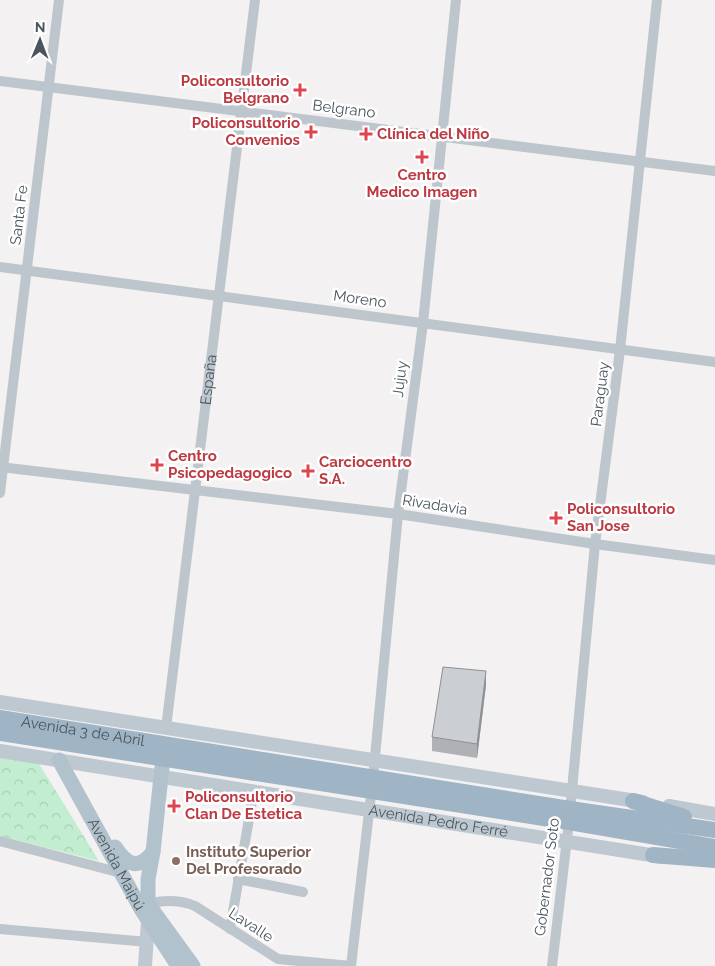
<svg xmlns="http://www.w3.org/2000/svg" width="715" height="966" font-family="Raleway,sans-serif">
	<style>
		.forest { fill: url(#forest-crowns) }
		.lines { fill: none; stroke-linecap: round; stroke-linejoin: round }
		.minor { stroke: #bdc6cc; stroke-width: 10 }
		.secondary { stroke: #bec8d1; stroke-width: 14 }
		.primary { stroke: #b2c2cd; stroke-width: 15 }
		.trunk { stroke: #9fb4c4; stroke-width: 16 }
		.wall { fill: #afb1b5 }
		.shaded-wall { fill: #8e9094 }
		.building { fill: #cbced3; stroke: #8e9094 }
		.health-dot { fill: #e0444e; stroke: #fff; stroke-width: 2 }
		.education-dot { fill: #8d6e63; stroke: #fff; stroke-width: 2 }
		.labels { text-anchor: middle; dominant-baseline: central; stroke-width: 5; stroke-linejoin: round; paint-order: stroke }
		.health-label { font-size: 15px; font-weight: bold; fill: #be3a42; stroke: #fff; text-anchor: start }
		.street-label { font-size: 15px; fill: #4a555d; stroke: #fff }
		.education-label { font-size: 15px; font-weight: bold; fill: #785e54; stroke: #fff; text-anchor: start }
	</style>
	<defs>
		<pattern id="forest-crowns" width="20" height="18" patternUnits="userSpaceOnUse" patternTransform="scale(1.25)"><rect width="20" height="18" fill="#c3edd0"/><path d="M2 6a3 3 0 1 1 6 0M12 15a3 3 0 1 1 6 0" fill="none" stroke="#a9cdb5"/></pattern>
	</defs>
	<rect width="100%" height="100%" fill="#f3f1f1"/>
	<path class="forest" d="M0 757 38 762 99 861 0 836Z"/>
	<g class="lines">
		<g class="minor">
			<path d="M0 81 715 171"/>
			<path d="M0 267 715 362"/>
			<path d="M0 467 398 514 595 544 715 560"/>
			<path d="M0 493 59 0"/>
			<path id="s1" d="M166 728 255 0"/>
			<path d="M0 841 121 873"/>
			<path d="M238 879 303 892"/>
			<path d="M144 905C161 900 178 899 195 906L278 959 351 966"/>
			<path d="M0 929 148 942"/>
			<path d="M230 929 254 790"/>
			<path d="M351 966 373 778 398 514 423 323 456 0"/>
			<path d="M552 966 569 822 595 544 620 350 657 0"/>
		</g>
		<g class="secondary">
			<path d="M0 702 643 802"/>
			<path id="s2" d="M0 751 663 857"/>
			<path d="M669 806 715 814"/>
			<path d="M145 966 148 921"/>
		</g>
		<g class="primary">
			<path id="s3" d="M59 760 141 909 178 966"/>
			<path d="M115 847C127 865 138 871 153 852"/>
			<path d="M148 904 193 966"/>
			<path d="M148 919V879L153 852 164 748"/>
		</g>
		<g class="trunk">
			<path id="s4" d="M0 718 570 809 715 830"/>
			<path d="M0 733 569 822 715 847"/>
			<path d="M633 801 684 817"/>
			<path d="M653 855 715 860"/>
		</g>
	</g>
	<path class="wall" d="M486 685 477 758 432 751V737Z"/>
	<path class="shaded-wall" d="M486 671V685L477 758V744Z"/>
	<path class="building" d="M443 667 486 671 477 744 432 737Z"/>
	<g class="health-dot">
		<path d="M297.5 82.5h5v5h5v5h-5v5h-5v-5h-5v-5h5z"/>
		<path d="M308.5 124.5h5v5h5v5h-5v5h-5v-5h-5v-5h5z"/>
		<path d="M363.5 126.5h5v5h5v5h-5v5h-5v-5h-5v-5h5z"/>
		<path d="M419.5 149.5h5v5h5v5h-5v5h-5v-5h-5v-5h5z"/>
		<path d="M154.5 457.5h5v5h5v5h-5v5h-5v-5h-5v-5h5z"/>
		<path d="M305.5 463.5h5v5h5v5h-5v5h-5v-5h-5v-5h5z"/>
		<path d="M553.5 510.5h5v5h5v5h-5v5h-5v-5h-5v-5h5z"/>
		<path d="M171.5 798.5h5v5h5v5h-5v5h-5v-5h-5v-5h5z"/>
	</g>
	<circle class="education-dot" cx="176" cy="861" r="5"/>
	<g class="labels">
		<g class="health-label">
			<text x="289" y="81" text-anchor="end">Policonsultorio<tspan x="289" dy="17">Belgrano</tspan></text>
			<text x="300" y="123" text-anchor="end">Policonsultorio<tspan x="300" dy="17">Convenios</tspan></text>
			<text x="377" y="134">Clínica del Niño</text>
			<text x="422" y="175" text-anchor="middle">Centro<tspan x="422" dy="17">Medico Imagen</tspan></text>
			<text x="168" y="456">Centro<tspan x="168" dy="17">Psicopedagogico</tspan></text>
			<text x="319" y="462">Carciocentro<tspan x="319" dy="17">S.A.</tspan></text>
			<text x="567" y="509">Policonsultorio<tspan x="567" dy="17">San Jose</tspan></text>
			<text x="185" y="797">Policonsultorio<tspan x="185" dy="17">Clan De Estetica</tspan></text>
		</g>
		<g class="street-label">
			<text transform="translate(344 109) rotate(7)">Belgrano</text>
			<text transform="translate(19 215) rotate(-83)">Santa Fe</text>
			<text transform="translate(360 299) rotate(8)">Moreno</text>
			<text stroke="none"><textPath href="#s1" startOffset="351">España</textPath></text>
			<text transform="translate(400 379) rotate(-83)">Jujuy</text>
			<text transform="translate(600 394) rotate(-83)">Paraguay</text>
			<text transform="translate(435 505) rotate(9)">Rivadavia</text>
			<text stroke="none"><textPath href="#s4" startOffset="84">Avenida 3 de Abril</textPath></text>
			<text stroke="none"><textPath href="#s2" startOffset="444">Avenida Pedro Ferré</textPath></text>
			<text stroke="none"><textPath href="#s3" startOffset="119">Avenida Maipú</textPath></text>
			<text transform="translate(547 877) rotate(-83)">Gobernador Soto</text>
			<text transform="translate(251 925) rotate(33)">Lavalle</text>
		</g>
		<g class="education-label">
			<text x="186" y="852">Instituto Superior<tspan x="186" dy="17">Del Profesorado</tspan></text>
		</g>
	</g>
	<g transform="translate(40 40) rotate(1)" stroke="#ffffff" stroke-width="4" paint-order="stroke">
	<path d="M0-4L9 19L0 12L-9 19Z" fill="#4a555d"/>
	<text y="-8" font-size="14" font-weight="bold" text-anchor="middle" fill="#4a555d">N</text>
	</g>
</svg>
